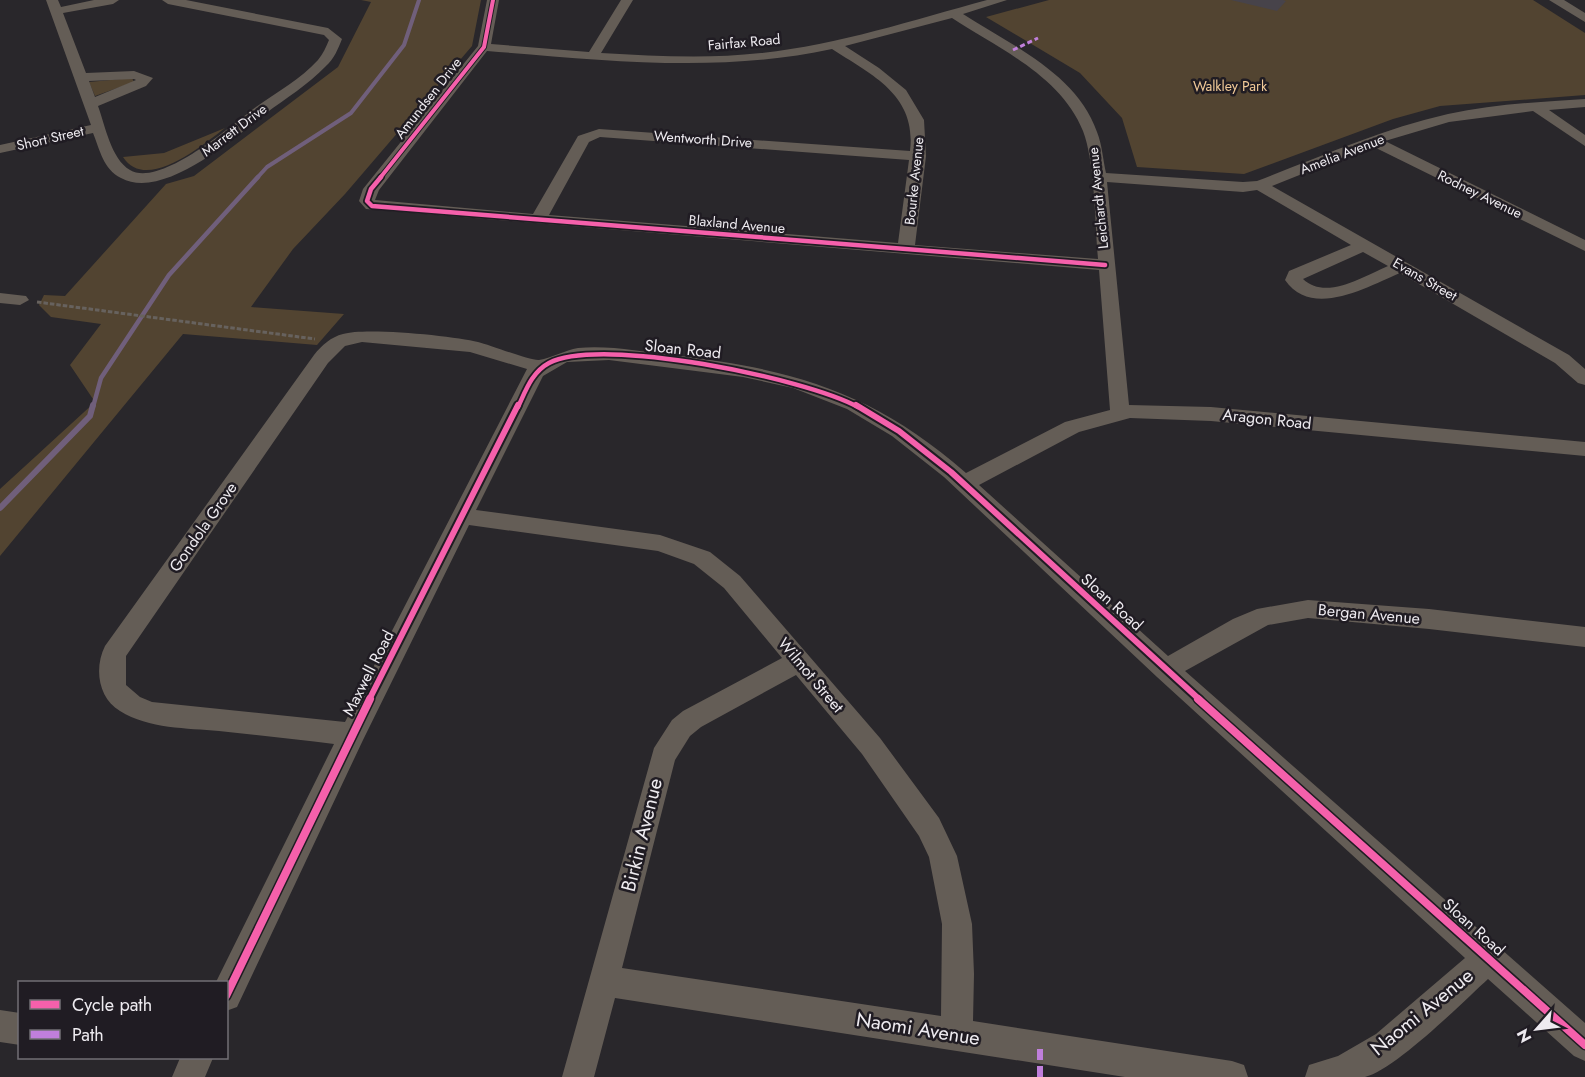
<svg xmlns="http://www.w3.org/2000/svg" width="1585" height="1077" font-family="Jost,sans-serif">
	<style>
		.green { fill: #524431 }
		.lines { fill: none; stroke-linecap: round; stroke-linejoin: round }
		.stream-far2 { stroke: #705f7b; stroke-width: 4 }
		.stream-far1 { stroke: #705f7b; stroke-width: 4.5 }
		.stream { stroke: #705f7b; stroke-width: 6 }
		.building { fill: #47434a }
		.path { stroke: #67625e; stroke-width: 3; stroke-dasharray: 4.5 2; stroke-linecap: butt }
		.minor { fill: #645d56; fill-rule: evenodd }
		.quiet-far1 { stroke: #c07fdc; stroke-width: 3; stroke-dasharray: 5 3; stroke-linecap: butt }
		.quiet { stroke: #c07fdc; stroke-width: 6; stroke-dasharray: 11 6; stroke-linecap: butt }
		.cycleway-far3-casing { stroke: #201c23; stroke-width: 6 }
		.cycleway-far2-casing { stroke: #201c23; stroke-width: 8 }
		.cycleway-far1-casing { stroke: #201c23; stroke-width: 10 }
		.cycleway-casing { stroke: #201c23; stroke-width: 11 }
		.cycleway-far3 { stroke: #f560ab; stroke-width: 4 }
		.cycleway-far2 { stroke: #f560ab; stroke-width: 4.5 }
		.cycleway-far1 { stroke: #f560ab; stroke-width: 6 }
		.cycleway { stroke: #f560ab; stroke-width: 8 }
		.labels { text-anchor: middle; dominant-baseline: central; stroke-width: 5; stroke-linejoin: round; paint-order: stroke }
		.far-street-label { font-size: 14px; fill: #eeebf0; stroke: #201c23 }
		.far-park-label { font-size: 14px; fill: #f2ca98; stroke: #201c23 }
		.street-label { font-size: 16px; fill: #eeebf0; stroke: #201c23 }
		.near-street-label { font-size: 20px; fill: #eeebf0; stroke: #201c23 }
	</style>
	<rect width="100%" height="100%" fill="#29272b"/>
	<path class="green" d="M361 0H481L472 46 345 194 293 249 251 307 344 314 317 345 183 334 0 556V489L95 402 70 365 101 324 51 317 39 305 44 295 65 296 166 184 194 176 338 67 371 2Z
		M1049 0H1533L1585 33V95L1440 106 1393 119 1244 174 1137 167 1122 118 1080 73 986 17Z
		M132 78 134 82 95 96 89 82Z
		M225 128C203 145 146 193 123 157L164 153Z"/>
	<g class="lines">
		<path class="stream-far2" d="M257 178 267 167 351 113 404 45 419 0"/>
		<path class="stream-far1" d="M93 407 101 378 169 275 258 177"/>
		<path class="stream" d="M0 508 90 416 93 405"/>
	</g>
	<path class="building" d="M1231 0H1283L1286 1 1277 11Z"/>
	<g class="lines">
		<path class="path" d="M37 302 315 339"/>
		<path class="minor" d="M46 0H58L61 7 94 0H119L113 4 63 13 86 73 134 71 153 78 146 86 98 106C105 125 111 159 130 170 160 188 232 125 256 107 277 92 301 79 318 60 323 54 326 47 329 40L324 35 168 4 162 0H186L328 28 342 39C338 49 334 59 326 66 308 85 286 98 265 114 234 138 163 201 121 178 103 169 100 150 93 133L0 153V145L91 125ZM136 80 95 97 89 81 134 79Z
			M487 0H499L491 44 589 52 621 0H633L601 53C655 56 708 59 761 53 838 45 913 20 987 0H1007L963 14C1011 45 1077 74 1097 132 1102 144 1103 160 1106 173L1243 182 1257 181C1320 157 1382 129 1448 114 1493 104 1539 102 1585 99V107L1549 110 1585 135V146L1533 111 1449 122 1385 141 1585 240V251L1372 146 1272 186 1569 355 1585 369V385L1578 383 1555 363 1400 273C1367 287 1312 319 1285 280L1289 271 1351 245 1257 190 1243 192 1107 182 1129 405 1211 407 1585 442V456L1211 421 1130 418 1079 432 979 485 1168 656 1233 619 1257 609 1308 600 1429 609 1585 627V647L1429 629 1308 618 1268 625 1185 671 1585 1023V1061L1574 1056 1488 979C1464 1001 1395 1070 1365 1077 1347 1077 1323 1077 1305 1077L1309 1065 1338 1056 1376 1034 1465 958 1157 677 944 477 892 436 847 409 793 388 743 377 609 360 567 362 543 376 476 510 660 535 710 552 740 576 880 738 939 818 957 856 972 924 974 974 973 1021 1232 1061 1244 1065 1248 1077H1125L615 998 594 1077H562L654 748 672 720 683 711 782 658 724 588 694 564 658 551 469 525 363 740 237 1007 226 1011V982H216L334 744C296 739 257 735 219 731 187 728 149 729 120 711 98 698 94 668 105 646L314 355C322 345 331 337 343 334 365 327 455 336 478 342 490 345 531 361 539 360 552 358 565 350 578 348 610 345 642 352 673 355 793 369 874 392 966 473L1065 422 1110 410 1099 270 366 209 359 201 363 189 478 46ZM952 18C998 48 1061 76 1083 131 1095 162 1095 224 1098 259L915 245 926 156 924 120 906 90 879 68 845 46ZM832 49C872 75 917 95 910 151L599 129 578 136 533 214 375 200 379 190 487 51C603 60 717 74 832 49ZM600 137 909 160 898 243 549 215 589 142ZM1363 252 1388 266C1364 276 1326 301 1303 279ZM362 342 470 352 527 369 345 722 152 702 140 697 126 685V656L328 363 345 346ZM796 675 862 754 919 836 929 857 942 924 941 1016 622 968 675 760 690 736 701 727Z
			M1549 0H1564L1585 13V22Z
			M0 293 26 296 29 300 20 305 0 303Z
			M0 1010 20 1013V1045L0 1042Z
			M180 1058H213L205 1077H172Z"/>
		<path class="quiet-far1" d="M1013 50 1038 38"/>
		<path class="quiet" d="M1040 1049V1077"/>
		<defs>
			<path id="cycleway-far3" d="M380 178 484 47 493 0"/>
			<path id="cycleway-far2" d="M381 177 371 189 367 201 372 206 1105 265
				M518 407C526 390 532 372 549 363 601 336 805 378 858 407"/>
			<path id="cycleway-far1" d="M856 405 899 431 951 472 1200 700
				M369 700 518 405"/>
			<path id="cycleway" d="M1198 699 1585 1045
				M226 996 370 699"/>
		</defs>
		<use href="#cycleway-far3" class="cycleway-far3-casing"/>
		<use href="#cycleway-far2" class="cycleway-far2-casing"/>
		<use href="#cycleway-far1" class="cycleway-far1-casing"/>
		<use href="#cycleway" class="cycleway-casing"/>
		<use href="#cycleway-far3" class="cycleway-far3"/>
		<use href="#cycleway-far2" class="cycleway-far2"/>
		<use href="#cycleway-far1" class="cycleway-far1"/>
		<use href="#cycleway" class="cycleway"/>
	</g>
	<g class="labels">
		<g class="far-street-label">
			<text transform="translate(744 42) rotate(-5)">Fairfax Road</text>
			<text transform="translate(428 98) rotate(-52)">Amundsen Drive</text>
			<text transform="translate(234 130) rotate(-37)">Marrett Drive</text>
			<text transform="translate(50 138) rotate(-13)">Short Street</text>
			<text transform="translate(703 139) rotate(4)">Wentworth Drive</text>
			<text transform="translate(1342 154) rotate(-21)">Amelia Avenue</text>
			<text transform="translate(914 181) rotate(-84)">Bourke Avenue</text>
			<text transform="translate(1480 194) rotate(26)">Rodney Avenue</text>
			<text transform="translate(1098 198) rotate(-96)">Leichardt Avenue</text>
			<text transform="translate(737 224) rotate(5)">Blaxland Avenue</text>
			<text transform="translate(1425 279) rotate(30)">Evans Street</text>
		</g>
		<g class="far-park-label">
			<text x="1230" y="86">Walkley Park</text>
		</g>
		<g class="street-label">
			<text transform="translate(683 349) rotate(6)">Sloan Road</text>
			<text transform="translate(1267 419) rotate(6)">Aragon Road</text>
			<text transform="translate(203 527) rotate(-55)">Gondola Grove</text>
			<text transform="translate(1112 602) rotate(42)">Sloan Road</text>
			<text transform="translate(1369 614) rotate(5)">Bergan Avenue</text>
			<text transform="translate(368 673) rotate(-63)">Maxwell Road</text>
			<text transform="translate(811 675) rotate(50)">Wilmot Street</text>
			<text transform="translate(1474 927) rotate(42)">Sloan Road</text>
		</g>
		<g class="near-street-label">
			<text transform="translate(642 835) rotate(-76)">Birkin Avenue</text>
			<text transform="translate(1422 1012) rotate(-39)">Naomi Avenue</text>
			<text transform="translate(918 1029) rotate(9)">Naomi Avenue</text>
		</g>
	</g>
	<rect x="18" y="981" width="210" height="78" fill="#201c23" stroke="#726f75" stroke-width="1.5"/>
	<rect x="30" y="1000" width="30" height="9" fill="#f560ab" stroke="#726f75" stroke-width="1.5"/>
	<text x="72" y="1011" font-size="18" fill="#eeebf0">Cycle path</text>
	<rect x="30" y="1030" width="30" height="9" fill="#c07fdc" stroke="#726f75" stroke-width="1.5"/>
	<text x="72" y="1041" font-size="18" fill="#eeebf0">Path</text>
	<g transform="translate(1537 1029) rotate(242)" stroke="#201c23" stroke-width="4.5" paint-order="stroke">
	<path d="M0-4.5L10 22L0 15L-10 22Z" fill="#eeebf0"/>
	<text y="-9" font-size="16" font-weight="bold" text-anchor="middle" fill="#eeebf0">N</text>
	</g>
</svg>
